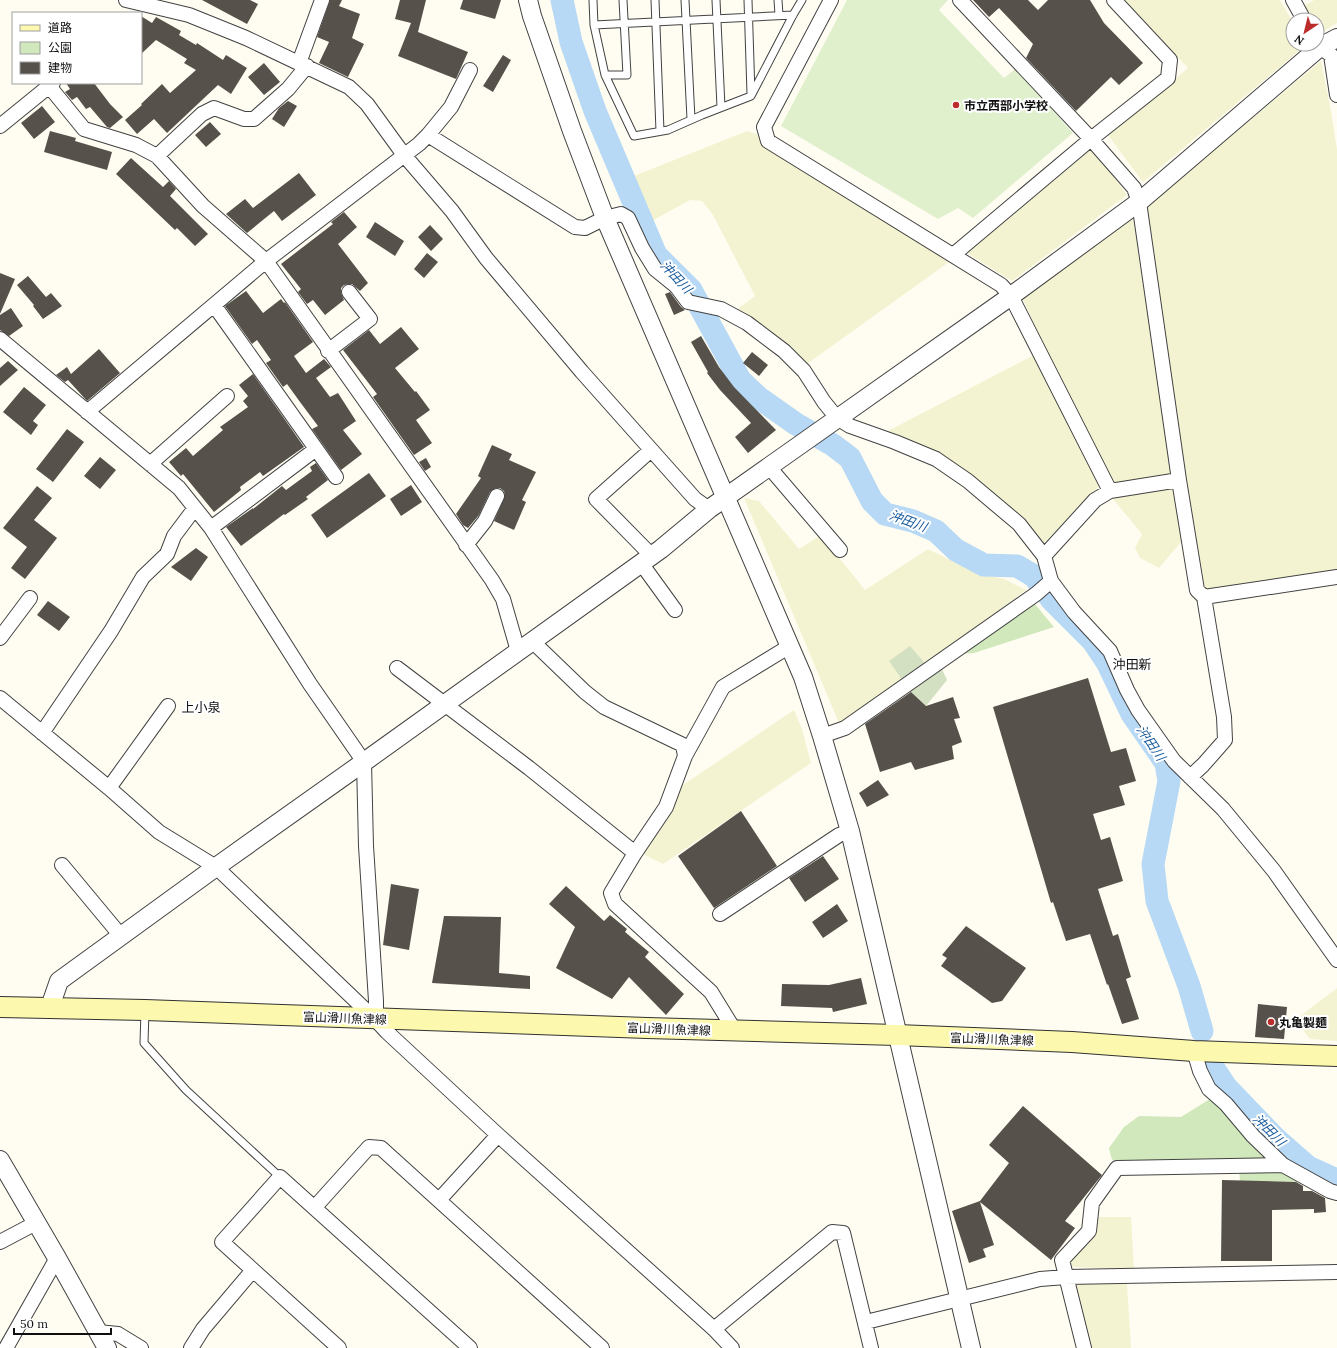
<svg xmlns="http://www.w3.org/2000/svg" width="1337" height="1348" font-family="Lora,'Noto Sans JP',serif">
	<style>
		.farmland { fill: #f4f3d1 }
		.green { fill: #d0e8bb }
		.cemetery { fill: #d4e0c2 }
		.pitch { fill: #e1f0cc }
		.lines { fill: none; stroke-linecap: round; stroke-linejoin: round }
		.river { stroke: #b7d9f5; stroke-width: 23 }
		.building { fill: #57514b }
		.service-casing { stroke: #424242; stroke-width: 9 }
		.minor-casing { stroke: #424242; stroke-width: 16 }
		.tertiary-casing { stroke: #424242; stroke-width: 20 }
		.secondary-casing { stroke: #313131; stroke-width: 22 }
		.service { stroke: #fff; stroke-width: 7 }
		.minor { stroke: #fff; stroke-width: 14 }
		.tertiary { stroke: #fff; stroke-width: 18 }
		.secondary { stroke: #fcf9ae; stroke-width: 20 }
		.poi-dot { fill: #bb2c2a; stroke: #fff; stroke-width: 1.5 }
		.labels { text-anchor: middle; dominant-baseline: central; stroke-width: 4; stroke-linejoin: round; paint-order: stroke }
		.poi-label { font-size: 12px; font-weight: bold; fill: #0f0f0f; stroke: #fff; text-anchor: start }
		.street-label { font-size: 12px; fill: #0f0f0f; stroke: #fff }
		.water-label { font-size: 13px; font-style: italic; fill: #1b5c9e; stroke: #fff }
		.neighbourhood-label { font-size: 13px; fill: #0f0f0f; stroke: #fff }
	</style>
	<rect width="100%" height="100%" fill="#fffdf1"/>
	<path class="farmland" d="M1123 0H1280L1293 22V44H1306V45L1143 182 1107 134 1188 68Z
		M1314 0H1337V23L1319 34 1317 31V20H1311L1304 6Z
		M1321 61 1331 111 1337 149V570L1205 589 1201 583 1145 208Z
		M747 131 757 134 762 142 949 262 807 364 791 346 765 327 735 311 755 296 713 215 702 201 690 200 652 221 634 176Z
		M1090 145 1127 195 1012 281 964 251Z
		M1133 217 1182 541 1159 568 1140 558 1135 548 1142 534 1113 499 1022 297Z
		M1034 355 1100 485 1044 543 1009 506 960 466 928 448 888 431Z
		M744 498 759 501 799 549 821 535 865 590 928 549 976 573 1004 579 1026 590 949 647 924 662 910 646 902 680 839 723Z
		M794 710 802 729 811 763 663 864 641 853 680 787Z
		M1337 988V1041L1310 1039 1295 1020Z
		M1098 1217H1131L1134 1269 1071 1267V1262L1094 1232Z
		M1075 1282 1127 1283 1131 1348H1090Z"/>
	<path class="green" d="M1034 603 1054 627 974 653 961 654Z
		M1210 1099 1268 1155 1264 1161 1112 1160 1109 1148 1124 1127 1139 1116 1181 1117Z
		M1281 1169 1303 1182 1240 1181 1239 1170Z"/>
	<path class="cemetery" d="M910 646 924 662 941 667 947 680 926 706 910 691 889 661Z"/>
	<path class="pitch" d="M847 0H948L939 10 1004 78 1015 69 1073 133 973 218 958 208 938 219 781 126Z"/>
	<g class="lines">
		<path class="river" d="M562 0 571 42 595 111 656 255 691 290 740 380 759 398 776 410 796 424 833 445 850 458 872 501 885 514 913 521 936 531 956 550 984 565 1017 566 1034 576 1052 600 1093 641 1107 662 1132 714 1166 763 1169 781 1153 864 1157 901 1189 986 1202 1031
			M1212 1066 1226 1087 1276 1139 1308 1167 1337 1180"/>
	</g>
	<path class="building" d="M202 0H250L258 4 247 24Z
		M330 0H342L339 6 360 14 352 38 364 44 348 77 319 63 329 42 317 37Z
		M400 0H426L418 32 468 52 456 79 398 56 411 23 395 19Z
		M463 0H501L495 19 460 9Z
		M973 0H1028L1038 10 1048 0H1090L1104 23 1143 63 1119 85 1111 77 1076 111 1026 58 1033 44 999 8 989 17Z
		M141 16 152 23 156 17 181 31 179 35 196 45 197 43 223 60 226 55 247 68 231 94 218 85 167 133 154 119 137 134 125 120 142 105 141 104 162 84 170 93 196 70 184 63 187 59 156 40 141 54Z
		M503 55 511 60 493 92 483 86Z
		M264 63 280 82 264 95 248 77Z
		M66 83H94L110 104 123 117 110 128 107 127 90 107 86 109 77 97 72 100 65 92 70 89Z
		M288 101 297 106 284 127 272 119 279 108Z
		M42 106 55 122 34 139 21 123Z
		M210 122 221 134 206 147 195 135Z
		M50 131 76 138 75 141 112 152 107 170 44 152Z
		M131 158 163 187 169 181 176 189 170 196 208 234 195 246 177 228 175 230 116 174Z
		M299 173 316 195 282 221 274 211 247 233 226 214 245 199 253 208Z
		M344 212 357 227 338 244 368 283 360 291 352 284 344 285 341 288V293L344 300 325 315 313 300 307 304 298 292 301 289 281 264 333 224 331 222Z
		M375 222 404 241 395 256 366 237Z
		M430 225 443 239 431 251 418 237Z
		M427 253 438 262 424 278 414 269Z
		M0 273 15 279 0 314Z
		M28 276 46 297 51 293 62 306 43 319 33 306 34 305 17 285Z
		M246 291 263 313 281 299 284 303 285 302 313 342 294 356 306 373 324 359 331 367 316 378 330 397 338 393 356 421 343 430 362 454 341 470 312 429 318 426 300 402 287 384 283 387 266 363 271 360 257 340 252 344 225 306Z
		M670 292 681 307 685 310 674 315 665 294Z
		M11 308 23 326 9 336 0 330V315Z
		M401 327 419 349 395 368 415 392 416 391 430 410 416 420 432 443 414 455 373 397 377 394 343 350 369 330 380 344Z
		M701 336 719 367 734 387 776 430 748 453 735 437 751 423 720 390 707 373 708 372 691 342Z
		M99 349 120 373 87 401 68 380 65 382 56 375 67 367 71 374Z
		M752 352 768 365 759 376 743 363Z
		M8 361 18 370 0 386V368Z
		M253 374 304 447 263 476 260 472 240 487 241 490 214 512 183 474 181 476 169 462 186 448 193 456 223 430 220 427 248 407 243 401 248 396 239 385Z
		M24 387 46 405 33 421 38 425 31 435 3 412Z
		M67 429 84 442 53 482 36 469Z
		M492 445 512 454 509 460 536 472 522 500 526 502 514 530 494 521 505 496 504 491 500 488H496L490 492 479 515 468 528 463 525 456 514 481 478 478 476Z
		M100 457 116 470 100 489 84 476Z
		M426 458 431 467 425 471 419 462Z
		M316 463 328 480 306 497 308 499 285 515 284 514 241 546 226 527 253 508V509L282 486 286 490 312 471 310 467Z
		M369 473 386 496 327 538 311 515Z
		M411 485 422 502 401 516 390 499Z
		M37 486 52 498 34 520 57 538 25 579 11 568 27 547 3 528Z
		M196 548 208 557 191 581 171 567Z
		M48 601 70 617 59 631 37 615Z
		M1088 678 1111 752 1126 748 1136 781 1119 786 1125 805 1093 814 1101 840 1110 837 1123 881 1098 889 1113 936 1118 934 1131 977 1126 979 1139 1019 1122 1024 1108 984 1107 985 1090 934 1066 941 1053 902 1051 903 993 707Z
		M911 692 926 706 953 697 960 718 954 719 962 742 952 746 954 759 915 770 911 762 880 772 865 724Z
		M878 780 889 795 867 807 859 793Z
		M741 811 777 866 714 908 678 856Z
		M823 856 839 879 805 902 789 878Z
		M391 884 419 889 409 950 383 945Z
		M566 886 604 921 610 915 627 929 625 932 649 952 645 957 684 994 666 1015 629 977 612 999 556 968 575 927 549 904Z
		M837 904 848 921 823 938 812 922Z
		M444 916 501 917 499 973 530 976V989L432 983Z
		M966 926 1026 968 1002 1001 992 1003 941 966 947 958 942 955Z
		M861 978 867 1004 833 1012 832 1008 781 1006 782 984 829 985Z
		M1258 1004 1287 1007 1284 1039 1255 1037Z
		M1023 1106 1102 1175 1065 1221 1075 1228 1051 1260 980 1202 994 1245 983 1249 986 1257 969 1263 952 1211 980 1201 1009 1163 989 1145Z
		M1222 1180 1296 1182 1303 1186V1191H1312L1325 1198 1326 1212 1314 1213V1209L1272 1210V1261H1221Z"/>
	<g class="lines">
		<defs>
			<path id="service" d="M593 0 594 25
				M655 0 660 131
				M685 0 691 119
				M716 0 721 107
				M748 0 751 94
				M778 0 779 15
				M793 15 594 25 605 75 634 136 668 130 702 115 751 96 793 15 802 0
				M605 75H627L623 0
				M145 1011 144 1043 186 1090 280 1177"/>
			<path id="minor" d="M126 0 189 15 246 38 349 87 367 104 404 155 452 211 486 258 582 372 695 499 709 509
				M831 0 764 127 768 141 1001 285 1011 296 1110 491
				M960 0 1091 139 1134 188 1139 202 1179 480
				M1293 0 1304 20
				M1317 41 1320 47 1331 55 1337 95
				M299 63 322 0
				M49 86 84 129 136 145 157 156 203 206 266 261 492 580 503 599 518 651
				M0 126 53 83
				M428 135 451 107 470 70
				M157 156 202 114 214 108 244 119H254L288 89 307 66
				M953 255 1091 139 1168 78 1170 60 1114 0
				M214 305 336 477
				M0 339 179 488 211 528 310 684 364 762 366 846 376 1001V1020
				M328 351 370 319 349 292
				M87 412 266 261 419 144 428 135 575 227 585 228 605 218 621 214 628 218 642 248 655 269 676 286 688 302 721 309 747 323 784 351 804 371 824 402 837 418 850 426 895 442 936 459 968 481 1019 524 1044 556 1051 581 1074 612 1110 651 1127 690 1138 710 1174 761 1223 809 1274 871 1337 960
				M651 450 596 499 652 556
				M150 464 227 396
				M769 467 840 550
				M211 528 316 449
				M466 545 485 521 497 496
				M1044 556 1095 500 1110 491 1179 480 1197 590 1204 597 1224 717 1225 740 1203 765 1190 777
				M641 563 675 610
				M1204 597 1337 577
				M0 638 30 598
				M532 641 585 692 604 707 683 745 685 756 666 807 635 853 611 893 615 904 711 992 735 1031
				M397 668 529 768 635 853
				M0 698 109 788 159 832 216 867 376 1020 387 1032 498 1135 714 1329 732 1348
				M42 733 111 631 143 577 167 554 174 536 195 508
				M822 736 845 728 1036 594 1051 581
				M685 756 723 687 790 646
				M109 788 168 706
				M62 865 121 936
				M720 914 839 835 850 831
				M1194 1051 1200 1071 1209 1089 1226 1104 1253 1136 1283 1165 1330 1191 1337 1193
				M439 1200 498 1135
				M315 1207 369 1147 381 1148 602 1348
				M0 1242 36 1223
				M866 1322 1040 1279 1066 1277 1337 1272
				M714 1329 832 1232 843 1233 871 1348
				M98 1332 118 1334 141 1348
				M6 1348 57 1258
				M191 1348 203 1329 253 1270
				M339 1348 222 1242 280 1177 470 1348
				M1084 1348 1062 1260 1089 1231 1092 1203 1117 1168 1283 1165"/>
			<path id="tertiary" d="M528 0 532 16 572 131 605 218 803 677 822 736 850 831 971 1348
				M50 1007 59 981 216 867 364 762 661 549 709 509 1011 296 1139 202 1320 47 1337 38
				M0 1160 57 1258 107 1348"/>
			<path id="secondary" d="M0 1007 145 1010 647 1028 897 1035 1072 1042 1194 1051 1337 1056"/>
		</defs>
		<use href="#service" class="service-casing"/>
		<use href="#minor" class="minor-casing"/>
		<use href="#tertiary" class="tertiary-casing"/>
		<use href="#secondary" class="secondary-casing"/>
		<use href="#service" class="service"/>
		<use href="#minor" class="minor"/>
		<use href="#tertiary" class="tertiary"/>
		<use href="#secondary" class="secondary"/>
	</g>
	<g class="poi-dot">
		<circle cx="956" cy="105" r="4"/>
		<circle cx="1271" cy="1022" r="4"/>
	</g>
	<g class="labels">
		<g class="poi-label">
			<text x="964" y="105">市立西部小学校</text>
			<text x="1279" y="1022">丸亀製麺</text>
		</g>
		<g class="street-label">
			<text transform="translate(345 1018) rotate(2)">富山滑川魚津線</text>
			<text transform="translate(669 1029) rotate(2)">富山滑川魚津線</text>
			<text transform="translate(992 1039) rotate(2)">富山滑川魚津線</text>
		</g>
		<g class="water-label">
			<text transform="translate(676 277) rotate(47)">沖田川</text>
			<text transform="translate(908 521) rotate(20)">沖田川</text>
			<text transform="translate(1151 743) rotate(56)">沖田川</text>
			<text transform="translate(1269 1130) rotate(45)">沖田川</text>
		</g>
		<g class="neighbourhood-label">
			<text x="1132" y="664">沖田新</text>
			<text x="201" y="707">上小泉</text>
		</g>
	</g>
	<rect x="12" y="12" width="130" height="72" fill="#ffffff" stroke="#9f9f9f"/>
	<rect x="20" y="25" width="20" height="6" fill="#fcf9ae" stroke="#9f9f9f"/>
	<text x="48" y="32" font-size="12" fill="#0f0f0f">道路</text>
	<rect x="20" y="42" width="20" height="12" fill="#d0e8bb" stroke="#9f9f9f"/>
	<text x="48" y="52" font-size="12" fill="#0f0f0f">公園</text>
	<rect x="20" y="62" width="20" height="12" fill="#57514b" stroke="#9f9f9f"/>
	<text x="48" y="72" font-size="12" fill="#0f0f0f">建物</text>
	<g transform="translate(1305 32) rotate(215)"><circle r="19" fill="#ffffff" stroke="#9f9f9f"/>
	<path d="M0-3L7 15L0 10L-7 15Z" fill="#bb2c2a"/>
	<text y="-6" font-size="11" font-weight="bold" text-anchor="middle" fill="#0f0f0f">N</text>
	</g>
	<path d="M14 1328v6h97v-6" fill="none" stroke="#0f0f0f" stroke-width="2"/>
	<text x="20" y="1328" font-size="12" fill="#0f0f0f" stroke="#ffffff" stroke-width="3" paint-order="stroke">50 m</text>
</svg>
